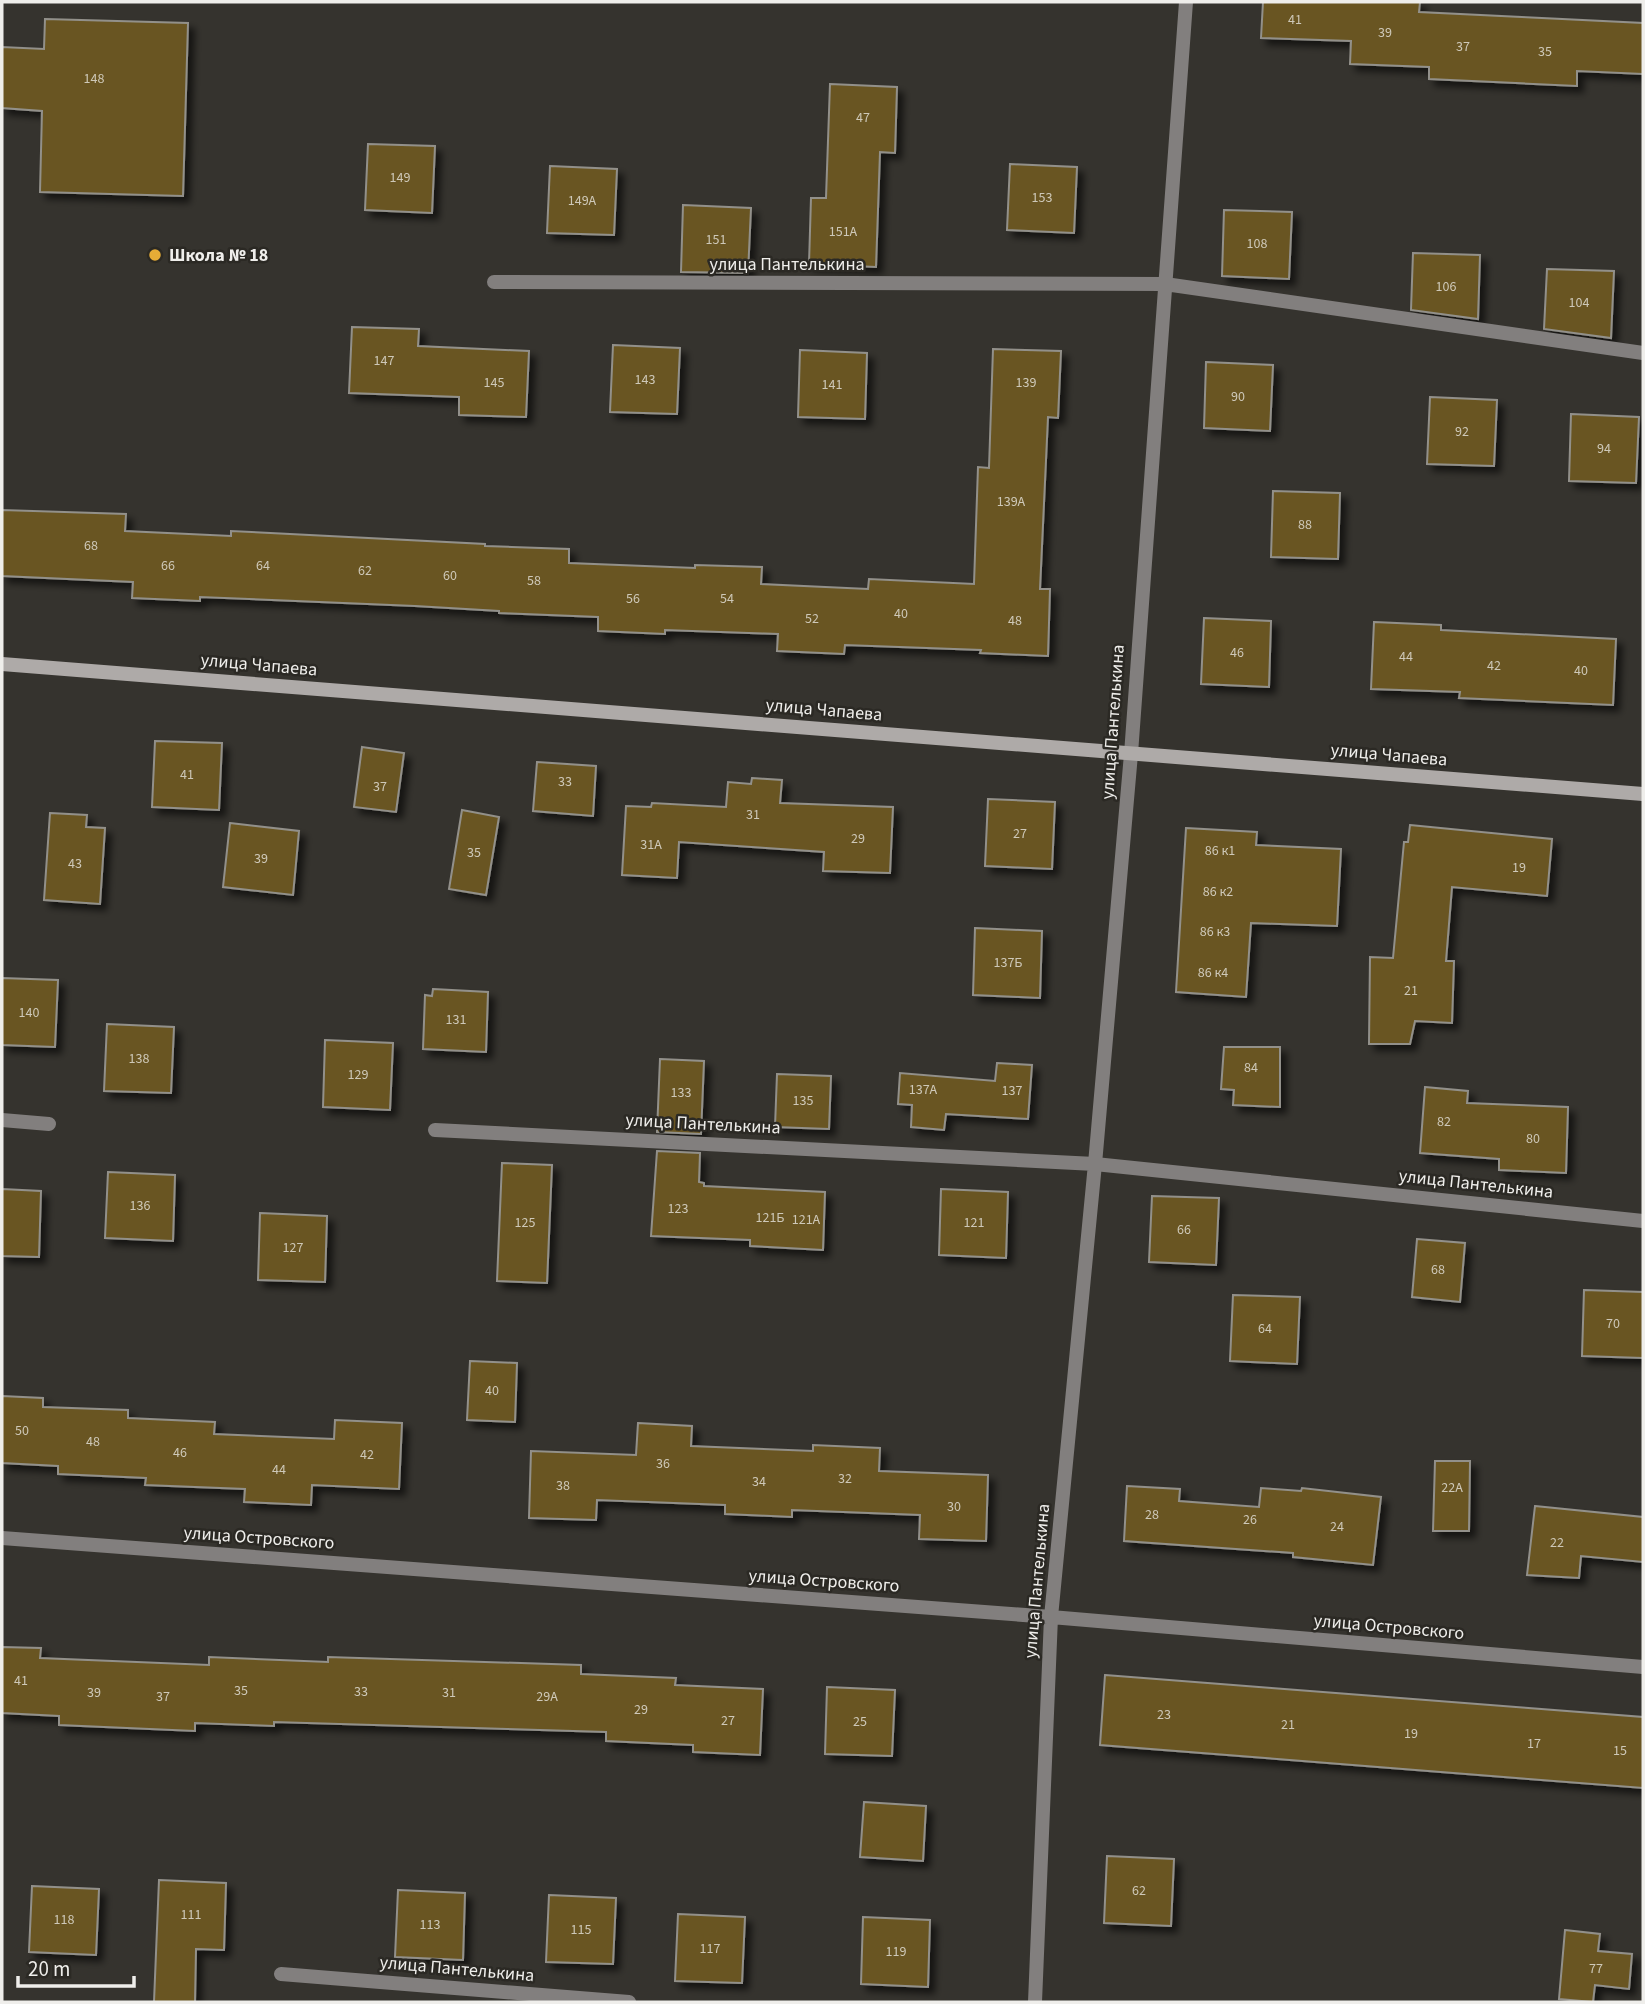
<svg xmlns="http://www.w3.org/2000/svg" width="1645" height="2004" font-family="'Source Sans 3',sans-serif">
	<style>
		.building { fill: #695520; stroke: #92908a; stroke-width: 2; filter: url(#shadow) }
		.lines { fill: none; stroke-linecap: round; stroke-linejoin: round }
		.street { stroke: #827f7e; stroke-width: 14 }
		.secondary { stroke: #aeaaa8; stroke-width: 14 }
		.poi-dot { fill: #e6ac36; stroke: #2b2924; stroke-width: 2.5 }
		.labels { text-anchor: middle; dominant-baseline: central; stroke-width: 5; stroke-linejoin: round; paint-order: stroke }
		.number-label { font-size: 14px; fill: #cec8b8 }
		.poi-label { font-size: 18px; font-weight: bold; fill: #efeeeb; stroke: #2b2924; text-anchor: start }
		.street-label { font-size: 18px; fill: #efeeeb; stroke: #2b2924 }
	</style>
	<defs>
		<filter id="shadow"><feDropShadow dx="6" dy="6" stdDeviation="3.5" flood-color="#0009"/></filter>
	</defs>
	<rect width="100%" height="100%" fill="#35332e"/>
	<path class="building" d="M1263 2H1420L1419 12 1643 23V74L1577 71V86L1429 79V67L1350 64 1351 41 1261 38Z
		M45 19 188 23 183 196 40 192 42 111 2 108V47L44 49Z
		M830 84 897 87 895 153 880 152 876 267 809 264 811 198H826Z
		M368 144 435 146 432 213 365 210Z
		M1010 164 1077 167 1074 233 1007 230Z
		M550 166 617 169 614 235 547 233Z
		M683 205 751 208 748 273 681 272Z
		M1224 210 1292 212 1289 279 1222 276Z
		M1413 253 1480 255 1478 319 1411 310Z
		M1547 269 1614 271 1611 338 1544 329Z
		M352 327 419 329 418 346 529 351 526 417 459 415V397L349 393Z
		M613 345 680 348 677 414 610 412Z
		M993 349 1061 351 1058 418 1048 417 1040 589H1050L1048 656 980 653 981 650 845 645 844 654 777 651 778 634 665 630V634L598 631V617L499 613V611L415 606 200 597V601L132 598 133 582 2 576V510L126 514 125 531 231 536V531L485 544V546L569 549V563L695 568V565L762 567 761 584 868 589 869 579 974 584 978 467 989 468Z
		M800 350 867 353 865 419 798 417Z
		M1206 362 1273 365 1270 431 1204 428Z
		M1430 397 1497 400 1494 466 1427 464Z
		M1571 414 1639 417 1636 483 1569 481Z
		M1273 491 1340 493 1338 559 1271 557Z
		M1204 618 1271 621 1269 687 1201 684Z
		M1374 622 1441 625V630L1616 639 1613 705 1459 698 1460 692 1371 689Z
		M155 741 222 743 219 810 152 807Z
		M362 747 404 753 396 812 354 807Z
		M537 762 596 766 593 816 533 811Z
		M752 778 782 780 780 803 893 807 890 873 823 871 824 852 679 842 677 878 622 875 626 806 651 807 652 803 726 807 728 782 751 784Z
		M988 799 1055 802 1052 869 985 866Z
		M462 810 499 817 486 895 449 889Z
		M50 813 87 815 86 827 105 828 100 904 44 900Z
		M230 823 299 831 293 895 223 887Z
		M1410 825 1552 839 1547 896 1452 887 1446 961H1454L1452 1023 1415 1021 1410 1044H1369L1370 957 1393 958 1404 842H1408Z
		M1186 828 1257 832 1256 845 1341 849 1337 926 1251 923 1246 997 1176 992Z
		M975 928 1042 931 1040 998 973 995Z
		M2 978 58 980 55 1047 2 1045Z
		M433 989 488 992 486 1052 423 1049 425 995 432 996Z
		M107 1024 174 1027 171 1093 104 1091Z
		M325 1040 393 1043 390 1110 323 1107Z
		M1224 1047H1280V1107L1233 1105 1234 1090 1221 1089Z
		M660 1059 704 1061 701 1134 657 1132Z
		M997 1063 1032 1065 1028 1119 946 1114 944 1130 911 1127 912 1105 898 1104 900 1073 995 1081Z
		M777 1074 831 1076 829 1129 775 1127Z
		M1425 1087 1468 1091 1467 1103 1568 1107 1566 1173 1499 1170V1159L1420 1153Z
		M657 1151 700 1153 699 1182 704 1183V1186L825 1192 823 1250 750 1246V1240L651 1236Z
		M502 1163 552 1165 547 1283 497 1281Z
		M108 1172 175 1175 173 1241 105 1238Z
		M2 1189 41 1191 39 1257 2 1256Z
		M941 1189 1008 1192 1006 1258 939 1255Z
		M1152 1196 1219 1198 1216 1265 1149 1262Z
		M260 1213 327 1216 325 1282 258 1280Z
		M1417 1239 1465 1243 1460 1302 1412 1297Z
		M1584 1290 1643 1292V1358L1582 1356Z
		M1233 1295 1300 1297 1297 1364 1230 1361Z
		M470 1361 517 1363 515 1422 467 1420Z
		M2 1396 43 1398V1407L128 1410V1418L215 1422 214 1434 334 1439 335 1420 402 1423 399 1489 312 1485 311 1505 244 1502 245 1489 145 1485 146 1478 58 1474V1466L2 1463Z
		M638 1423 692 1426 691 1446 813 1451V1445L880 1448 879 1471 988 1475 986 1541 919 1539 920 1515 792 1510V1517L725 1514V1505L597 1500 596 1520 529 1518 531 1451 636 1455Z
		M1435 1461H1470L1469 1531H1433Z
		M1127 1486 1180 1489 1179 1501 1259 1507 1261 1488 1301 1491 1302 1488 1381 1497 1373 1565 1293 1557V1553L1124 1541Z
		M1535 1506 1643 1517V1562L1581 1556 1579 1578 1527 1575Z
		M2 1647 41 1648 40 1658 209 1665V1657L328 1662V1657L581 1665V1674L676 1678 675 1685 763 1689 760 1755 693 1752V1745L606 1741V1732L274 1722V1726L195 1723V1731L59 1725V1716L2 1713Z
		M1105 1675 1643 1717V1788L1100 1745Z
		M827 1687 895 1690 892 1756 825 1754Z
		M864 1802 926 1806 923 1861 860 1857Z
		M1107 1856 1174 1859 1171 1926 1104 1923Z
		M159 1880 226 1883 224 1950 196 1949 195 2002H154Z
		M32 1886 99 1889 96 1955 29 1952Z
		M398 1890 465 1893 463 1960 395 1957Z
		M549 1895 616 1898 613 1964 546 1962Z
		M678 1914 745 1917 742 1983 675 1981Z
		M863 1917 930 1920 928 1987 861 1984Z
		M1565 1930 1600 1934 1598 1951 1632 1954 1629 1989 1595 1985 1593 2002 1559 1999Z"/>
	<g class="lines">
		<path class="street" d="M494 282 1165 284 1643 353
			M2 1120 49 1124
			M435 1130 1095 1164 1643 1221
			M2 1538 1051 1617 1643 1667
			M281 1974 629 2002
			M1035 2002 1051 1617 1095 1164 1131 754 1186 2"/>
		<path class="secondary" d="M2 664 1643 794"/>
	</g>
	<circle class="poi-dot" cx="155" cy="255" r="7"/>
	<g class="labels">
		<g class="number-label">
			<text x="1295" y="20">41</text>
			<text x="1385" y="33">39</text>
			<text x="1463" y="47">37</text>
			<text x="1545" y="52">35</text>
			<text x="94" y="79">148</text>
			<text x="863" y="118">47</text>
			<text x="400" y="178">149</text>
			<text x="1042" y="198">153</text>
			<text x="582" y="201">149А</text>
			<text x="843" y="232">151А</text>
			<text x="716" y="240">151</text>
			<text x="1257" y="244">108</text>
			<text x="1446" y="287">106</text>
			<text x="1579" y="303">104</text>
			<text x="384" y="361">147</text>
			<text x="645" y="380">143</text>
			<text x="494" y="383">145</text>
			<text x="1026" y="383">139</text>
			<text x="832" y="385">141</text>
			<text x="1238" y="397">90</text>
			<text x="1462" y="432">92</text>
			<text x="1604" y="449">94</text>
			<text x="1011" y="502">139А</text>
			<text x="1305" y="525">88</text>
			<text x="91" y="546">68</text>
			<text x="168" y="566">66</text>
			<text x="263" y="566">64</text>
			<text x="365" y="571">62</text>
			<text x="450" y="576">60</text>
			<text x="534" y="581">58</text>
			<text x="633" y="599">56</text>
			<text x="727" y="599">54</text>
			<text x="901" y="614">40</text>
			<text x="812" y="619">52</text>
			<text x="1015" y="621">48</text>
			<text x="1237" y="653">46</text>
			<text x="1406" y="657">44</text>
			<text x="1494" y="666">42</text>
			<text x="1581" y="671">40</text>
			<text x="187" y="775">41</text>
			<text x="565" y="782">33</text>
			<text x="380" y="787">37</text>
			<text x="753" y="815">31</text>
			<text x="1020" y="834">27</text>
			<text x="858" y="839">29</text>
			<text x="651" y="845">31А</text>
			<text x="1220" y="851">86 к1</text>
			<text x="474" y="853">35</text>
			<text x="261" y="859">39</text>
			<text x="75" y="864">43</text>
			<text x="1519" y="868">19</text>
			<text x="1218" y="892">86 к2</text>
			<text x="1215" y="932">86 к3</text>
			<text x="1008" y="963">137Б</text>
			<text x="1213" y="973">86 к4</text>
			<text x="1411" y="991">21</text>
			<text x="29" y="1013">140</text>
			<text x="456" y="1020">131</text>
			<text x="139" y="1059">138</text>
			<text x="1251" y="1068">84</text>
			<text x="358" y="1075">129</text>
			<text x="923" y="1090">137А</text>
			<text x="1012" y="1091">137</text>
			<text x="681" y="1093">133</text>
			<text x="803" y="1101">135</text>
			<text x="1444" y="1122">82</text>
			<text x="1533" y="1139">80</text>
			<text x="140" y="1206">136</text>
			<text x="678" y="1209">123</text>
			<text x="770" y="1218">121Б</text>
			<text x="806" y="1220">121А</text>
			<text x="525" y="1223">125</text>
			<text x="974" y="1223">121</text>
			<text x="1184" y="1230">66</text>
			<text x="293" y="1248">127</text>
			<text x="1438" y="1270">68</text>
			<text x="1613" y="1324">70</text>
			<text x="1265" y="1329">64</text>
			<text x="492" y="1391">40</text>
			<text x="22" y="1431">50</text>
			<text x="93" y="1442">48</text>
			<text x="180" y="1453">46</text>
			<text x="367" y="1455">42</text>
			<text x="663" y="1464">36</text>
			<text x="279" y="1470">44</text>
			<text x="845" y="1479">32</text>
			<text x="759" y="1482">34</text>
			<text x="563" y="1486">38</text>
			<text x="1452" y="1488">22А</text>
			<text x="954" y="1507">30</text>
			<text x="1152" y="1515">28</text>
			<text x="1250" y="1520">26</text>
			<text x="1337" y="1527">24</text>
			<text x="1557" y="1543">22</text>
			<text x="21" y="1681">41</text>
			<text x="241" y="1691">35</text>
			<text x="361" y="1692">33</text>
			<text x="94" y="1693">39</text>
			<text x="449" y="1693">31</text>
			<text x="163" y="1697">37</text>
			<text x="547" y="1697">29А</text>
			<text x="641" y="1710">29</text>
			<text x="1164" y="1715">23</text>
			<text x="728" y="1721">27</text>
			<text x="860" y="1722">25</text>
			<text x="1288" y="1725">21</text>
			<text x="1411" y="1734">19</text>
			<text x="1534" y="1744">17</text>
			<text x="1620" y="1751">15</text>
			<text x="1139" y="1891">62</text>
			<text x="191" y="1915">111</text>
			<text x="64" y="1920">118</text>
			<text x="430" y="1925">113</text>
			<text x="581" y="1930">115</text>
			<text x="710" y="1949">117</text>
			<text x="896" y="1952">119</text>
			<text x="1596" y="1969">77</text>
		</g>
		<g class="poi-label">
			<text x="169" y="255">Школа № 18</text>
		</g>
		<g class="street-label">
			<text x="787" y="264">улица Пантелькина</text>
			<text transform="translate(259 665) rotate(5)">улица Чапаева</text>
			<text transform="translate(824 710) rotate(5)">улица Чапаева</text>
			<text transform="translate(1113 722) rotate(-86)">улица Пантелькина</text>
			<text transform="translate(1389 755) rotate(5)">улица Чапаева</text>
			<text transform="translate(703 1124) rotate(3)">улица Пантелькина</text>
			<text transform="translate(1476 1184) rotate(6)">улица Пантелькина</text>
			<text transform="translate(259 1538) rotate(4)">улица Островского</text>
			<text transform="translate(824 1581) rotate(4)">улица Островского</text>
			<text transform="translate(1037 1581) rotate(-85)">улица Пантелькина</text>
			<text transform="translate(1389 1627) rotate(5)">улица Островского</text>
			<text transform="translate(457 1969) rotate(5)">улица Пантелькина</text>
		</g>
	</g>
	<rect width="1645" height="2004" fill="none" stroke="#efeeeb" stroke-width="7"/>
	<path d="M18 1976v10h116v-10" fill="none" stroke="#efeeeb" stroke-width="3.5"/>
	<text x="28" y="1976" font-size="21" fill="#efeeeb" stroke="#2b2924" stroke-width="5" paint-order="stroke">20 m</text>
</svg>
